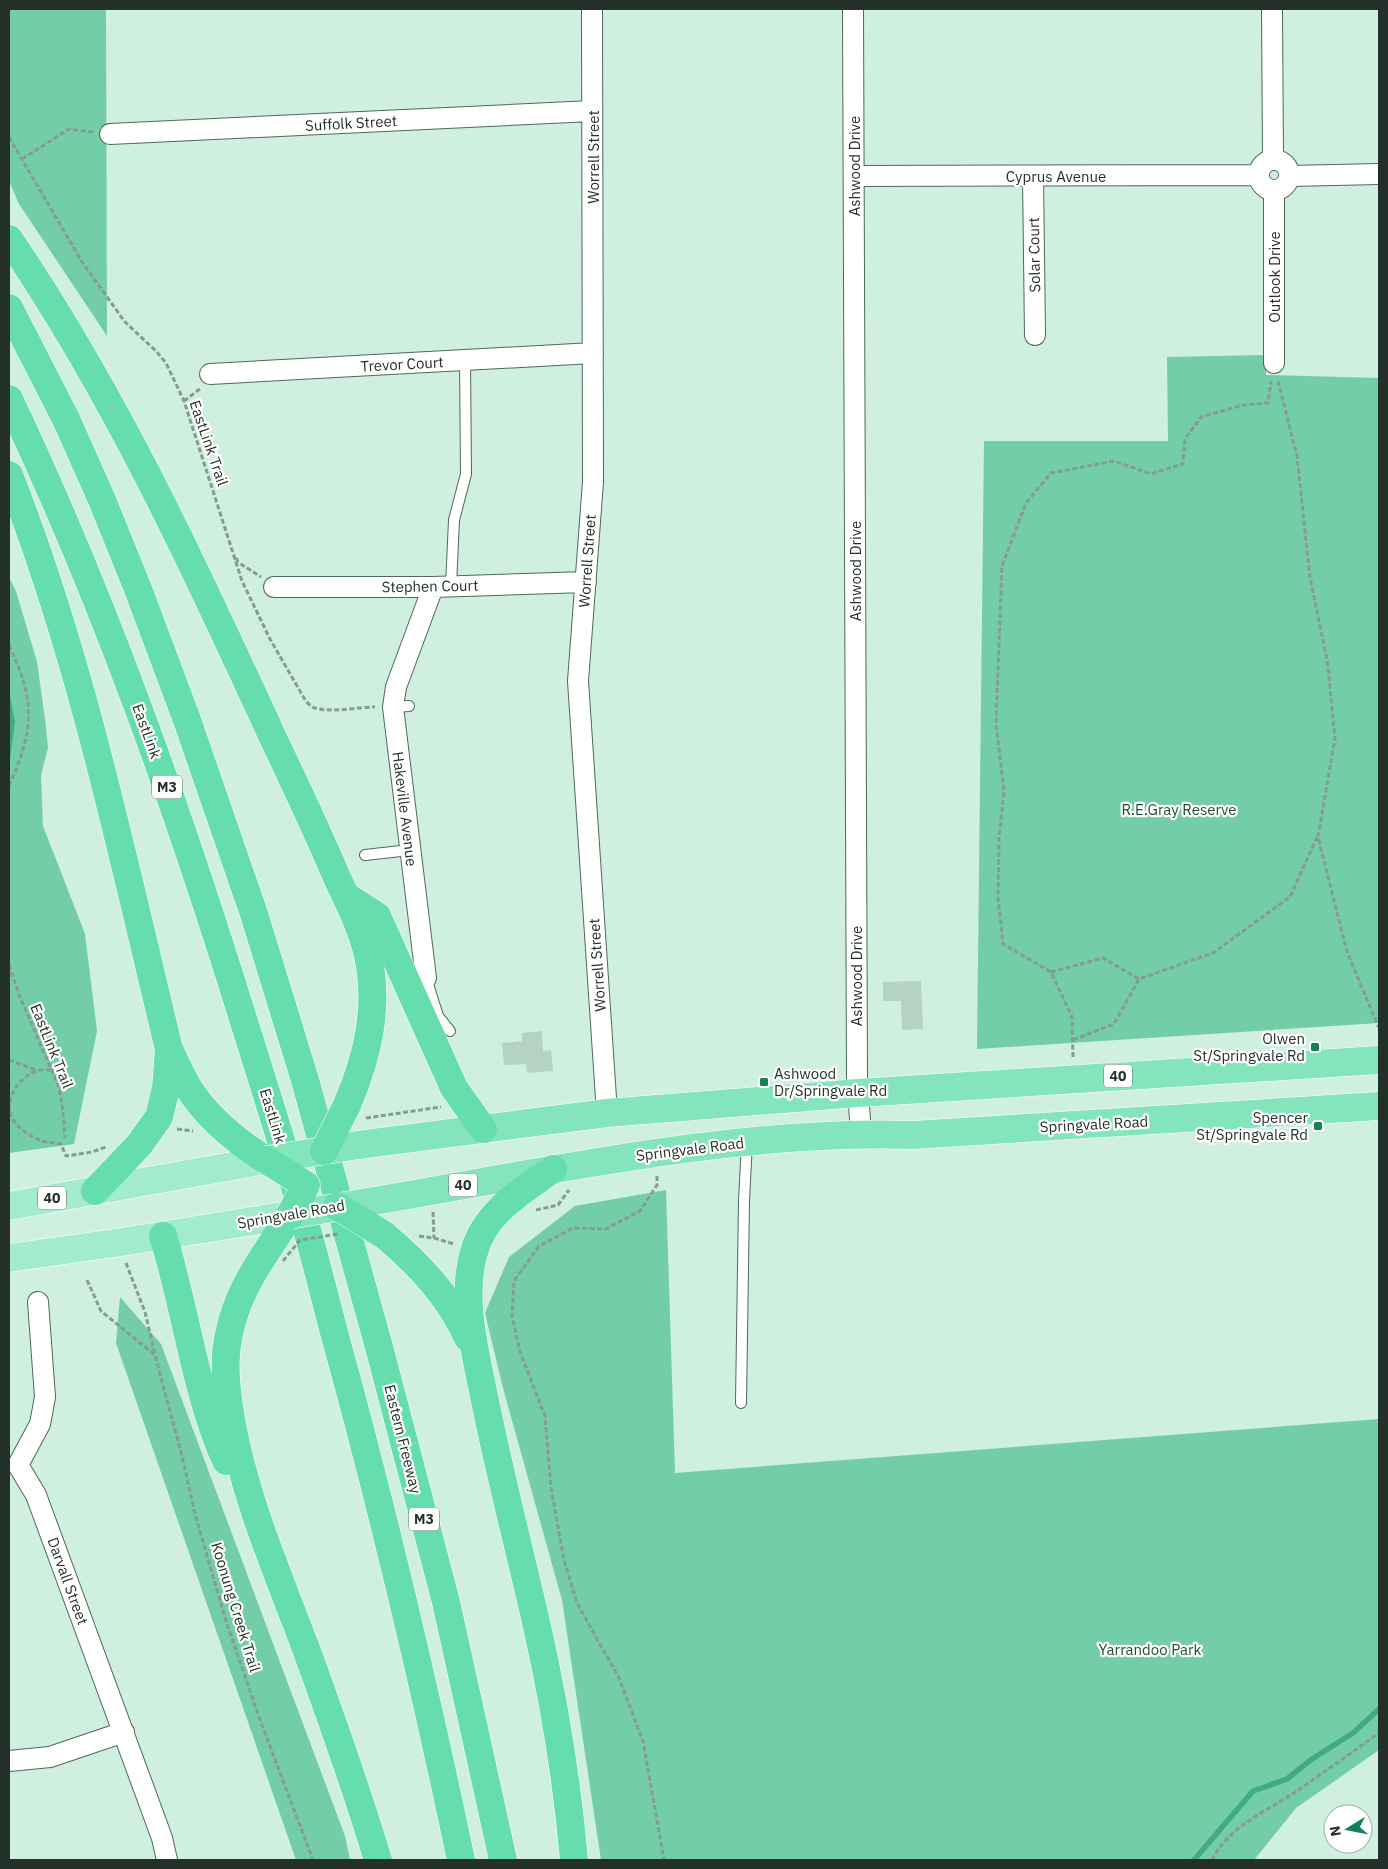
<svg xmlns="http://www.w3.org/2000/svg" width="1388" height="1869" font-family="'IBM Plex Sans',sans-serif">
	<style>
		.green { fill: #73cda6 }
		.water { fill: #41ac82 }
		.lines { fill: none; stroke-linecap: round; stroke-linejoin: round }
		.stream { stroke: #41ac82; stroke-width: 5.5 }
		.building { fill: #b4d3c4 }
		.service-casing { stroke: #4e695c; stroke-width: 12 }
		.minor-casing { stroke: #4e695c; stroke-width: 22 }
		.primary-casing { stroke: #fff; stroke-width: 29 }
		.trunk-casing { stroke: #fff; stroke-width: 29 }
		.motorway-casing { stroke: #fff; stroke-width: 29 }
		.path { stroke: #859c91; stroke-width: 3; stroke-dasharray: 5 2.5; stroke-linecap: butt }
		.service { stroke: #fff; stroke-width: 10 }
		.minor { stroke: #fff; stroke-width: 20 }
		.primary { stroke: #a3ebcd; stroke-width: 28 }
		.trunk { stroke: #84e4bc; stroke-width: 28 }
		.motorway { stroke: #66ddac; stroke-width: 28 }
		.trunk-bridge-casing { stroke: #fff; stroke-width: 29; stroke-linecap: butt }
		.motorway-bridge-casing { stroke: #fff; stroke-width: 29; stroke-linecap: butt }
		.path-bridge { stroke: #859c91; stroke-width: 3; stroke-dasharray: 5 2.5; stroke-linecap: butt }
		.trunk-bridge { stroke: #84e4bc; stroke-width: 28 }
		.motorway-bridge { stroke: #66ddac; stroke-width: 28 }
		.poi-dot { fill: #15805c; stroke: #fff; stroke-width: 2 }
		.labels { text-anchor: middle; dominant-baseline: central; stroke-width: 4.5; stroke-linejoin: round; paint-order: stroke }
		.shield { fill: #fff; stroke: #666e6a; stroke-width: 1 }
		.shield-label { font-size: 14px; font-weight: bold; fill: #24302a }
		.street-label { font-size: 15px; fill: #24302a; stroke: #fff }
		.park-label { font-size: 15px; fill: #1f4c39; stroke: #fff }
		.poi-label { font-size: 15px; fill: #24302a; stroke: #fff; text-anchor: end }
	</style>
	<rect width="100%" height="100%" fill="#cfefdf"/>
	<path class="green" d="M9 9H106L107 336 19 204 9 181Z
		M1266 355V375L1379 378V1023L977 1049 984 441H1168L1167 357Z
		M9 577 16 591 37 662 45 719 48 748 41 775 43 826 85 934 97 1031 74 1144 9 1153Z
		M666 1190 675 1473 1379 1419V1750L1296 1808 1254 1860H601L562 1600 503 1388 485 1313 509 1257 575 1206Z
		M120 1297 161 1344 345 1836 350 1860H296L116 1343Z"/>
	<path class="water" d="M9 690 15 722 9 767Z"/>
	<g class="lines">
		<path class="stream" d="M1194 1860 1253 1791 1287 1779 1312 1759 1353 1733 1379 1709"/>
	</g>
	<path class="building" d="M921 981 923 1029 902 1030 901 1001H883V982Z
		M542 1031 543 1051 551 1050 553 1071 527 1073 526 1064 504 1065 502 1043 522 1041V1033Z"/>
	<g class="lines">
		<defs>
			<path id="service" d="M451 586 454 520 466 474 465 360
				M393 707 409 706
				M365 855 410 850
				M426 978 438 1016 450 1031
				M741 1403 744 1201 747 1142"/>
			<path id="minor" d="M592 9 593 482 578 681 607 1113
				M853 9 857 1079 861 1133
				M1272 9 1273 160
				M110 134 592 111
				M1259 175a15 15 0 1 1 30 0a15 15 0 1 1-30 0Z
				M854 176 1258 175
				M1033 176 1035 335
				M1289 176 1379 174
				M1274 191V363
				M210 374 593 353
				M274 587H433L586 582
				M426 978 393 707 396 687 433 587
				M38 1302 45 1397 40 1424 18 1465 36 1495 162 1838 167 1860
				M9 1761 50 1757 124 1732"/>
			<path id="primary" d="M9 1206 266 1160
				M9 1258 122 1242 290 1215"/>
			<path id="trunk" d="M358 1145 607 1113 858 1093 1379 1060
				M374 1201C552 1171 731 1130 913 1135L1379 1106"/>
			<path id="motorway" d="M9 239C116 396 195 568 274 740 296 786 318 833 338 880 349 903 361 927 367 951 380 1005 368 1056 347 1105
				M9 308 66 419 102 500 138 589 187 720 254 914 305 1080 379 1347 446 1602 503 1860
				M9 399C105 601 179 812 245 1025 262 1079 279 1133 295 1187 310 1237 322 1287 335 1336 383 1510 424 1684 461 1860
				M9 475C82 660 122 856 169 1049 175 1061 181 1075 188 1087 207 1118 236 1141 266 1160
				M346 896 377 916 454 1088 483 1129
				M553 1169C521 1192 485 1212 474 1252 460 1300 476 1354 485 1401 500 1475 519 1548 536 1622 554 1701 567 1780 574 1860
				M95 1191 139 1145 159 1117 166 1088 169 1049
				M290 1215C265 1256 239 1285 229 1334 223 1360 226 1387 230 1413 243 1494 276 1569 305 1646 331 1717 356 1788 378 1860
				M384 1235C419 1264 449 1296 468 1338
				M163 1236C186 1309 195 1392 226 1461"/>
		</defs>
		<use href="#service" class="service-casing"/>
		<use href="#minor" class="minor-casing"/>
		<use href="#primary" class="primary-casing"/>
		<use href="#trunk" class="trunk-casing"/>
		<use href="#motorway" class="motorway-casing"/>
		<path class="path" d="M9 137 82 262 125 322 156 351 166 363 184 401 242 581 270 639 304 698C307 702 310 707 315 708 332 713 358 707 375 707
			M22 159 69 129 93 132
			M1278 381 1297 456 1310 578 1327 659 1335 738 1318 837 1347 952 1379 1028
			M184 401 201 388
			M236 558 238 562 261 577
			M9 645C36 702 34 730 9 786
			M9 965 19 995 59 1087 63 1111 65 1138
			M1051 972 1103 958 1139 979
			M1073 1040 1114 1024 1139 979 1213 953 1290 897 1317 837
			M1073 1057 1072 1017 1051 972 1003 944 998 898 999 839 1004 791 996 724 1002 566 1026 503 1051 473 1114 461 1151 474 1183 464 1185 439 1201 417 1243 405 1268 403 1271 381
			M9 1060 36 1070
			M51 1070C46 1070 40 1069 36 1071 16 1079 0 1105 16 1124 24 1133 35 1139 46 1142 52 1143 56 1142 61 1144L66 1156 92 1152 106 1147
			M366 1118 441 1107
			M177 1129 193 1131
			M657 1176V1185L640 1211 606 1229 573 1228 539 1246 514 1281 512 1316 520 1352 545 1416 551 1488 564 1560 577 1603 619 1678 643 1741 664 1860
			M536 1210 558 1205 569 1190
			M433 1212 434 1238
			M419 1236 434 1238 454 1244
			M126 1263 145 1312 155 1355
			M87 1280 101 1311 155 1355 182 1456 195 1514 226 1621 259 1717 313 1860
			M1212 1860C1228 1827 1265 1812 1294 1793 1323 1773 1351 1753 1379 1733"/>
		<use href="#service" class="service"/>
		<use href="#minor" class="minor"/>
		<use href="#primary" class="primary"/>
		<use href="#trunk" class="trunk"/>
		<use href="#motorway" class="motorway"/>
		<defs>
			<path id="trunk-bridge" d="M266 1160 358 1145
				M290 1215 374 1201"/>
			<path id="motorway-bridge" d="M324 1151 347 1105
				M266 1160 306 1185 290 1215
				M337 1206 384 1235"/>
		</defs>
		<use href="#trunk-bridge" class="trunk-bridge-casing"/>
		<use href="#motorway-bridge" class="motorway-bridge-casing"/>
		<path class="path-bridge" d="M283 1261 300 1240 338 1234"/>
		<use href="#trunk-bridge" class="trunk-bridge"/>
		<use href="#motorway-bridge" class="motorway-bridge"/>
	</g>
	<g class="poi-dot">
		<rect x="1310" y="1042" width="10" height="10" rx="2.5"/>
		<rect x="759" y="1077" width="10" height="10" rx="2.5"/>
		<rect x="1313" y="1121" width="10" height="10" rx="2.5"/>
	</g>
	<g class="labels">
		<g class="shield">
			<rect x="152" y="775.5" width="30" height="23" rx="4"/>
			<rect x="1104" y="1064.5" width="28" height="23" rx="4"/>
			<rect x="449" y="1173.5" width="28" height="23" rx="4"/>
			<rect x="38" y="1186.5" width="28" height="23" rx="4"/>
			<rect x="409" y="1507.5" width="30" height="23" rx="4"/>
		</g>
		<g class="shield-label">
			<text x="167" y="787">M3</text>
			<text x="1118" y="1076">40</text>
			<text x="463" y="1185">40</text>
			<text x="52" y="1198">40</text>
			<text x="424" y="1519">M3</text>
		</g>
		<g class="street-label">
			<text transform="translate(351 123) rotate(-3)">Suffolk Street</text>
			<text transform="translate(593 157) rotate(-90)">Worrell Street</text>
			<text transform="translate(854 166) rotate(-90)">Ashwood Drive</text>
			<text x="1056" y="176">Cyprus Avenue</text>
			<text transform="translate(1034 255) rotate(-91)">Solar Court</text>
			<text transform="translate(1274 277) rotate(-90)">Outlook Drive</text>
			<text transform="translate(402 364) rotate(-3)">Trevor Court</text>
			<text transform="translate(209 443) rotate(71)">EastLink Trail</text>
			<text transform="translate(587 561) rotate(-86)">Worrell Street</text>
			<text transform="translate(855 571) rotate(-90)">Ashwood Drive</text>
			<text transform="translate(430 586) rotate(-1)">Stephen Court</text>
			<text transform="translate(147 731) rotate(70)">EastLink</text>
			<text transform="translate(405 809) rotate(83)">Hakeville Avenue</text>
			<text transform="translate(597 965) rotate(-94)">Worrell Street</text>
			<text transform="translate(856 976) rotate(-90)">Ashwood Drive</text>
			<text transform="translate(52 1046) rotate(68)">EastLink Trail</text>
			<text transform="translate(273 1116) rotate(73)">EastLink</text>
			<text transform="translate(1094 1124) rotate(-3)">Springvale Road</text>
			<text transform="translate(690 1149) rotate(-7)">Springvale Road</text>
			<text transform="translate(291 1214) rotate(-10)">Springvale Road</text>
			<text transform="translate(403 1439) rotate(76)">Eastern Freeway</text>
			<text transform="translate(68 1581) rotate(70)">Darvall Street</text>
			<text transform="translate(236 1607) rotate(73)">Koonung Creek Trail</text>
		</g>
		<g class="park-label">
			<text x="1179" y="809">R.E.Gray Reserve</text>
			<text x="1150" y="1649">Yarrandoo Park</text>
		</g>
		<g class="poi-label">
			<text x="1305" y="1038">Olwen<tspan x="1305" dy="17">St/Springvale Rd</tspan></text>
			<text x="774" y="1073" text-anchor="start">Ashwood<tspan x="774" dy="17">Dr/Springvale Rd</tspan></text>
			<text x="1308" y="1117">Spencer<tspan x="1308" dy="17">St/Springvale Rd</tspan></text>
		</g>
	</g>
	<rect width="1388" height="1869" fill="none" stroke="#24302a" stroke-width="20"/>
	<g transform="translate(1348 1829) rotate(260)"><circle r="24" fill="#ffffff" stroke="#a7acaa"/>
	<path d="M0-4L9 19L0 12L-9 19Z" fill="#15805c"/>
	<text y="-8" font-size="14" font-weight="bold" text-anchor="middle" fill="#24302a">N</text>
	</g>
</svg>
